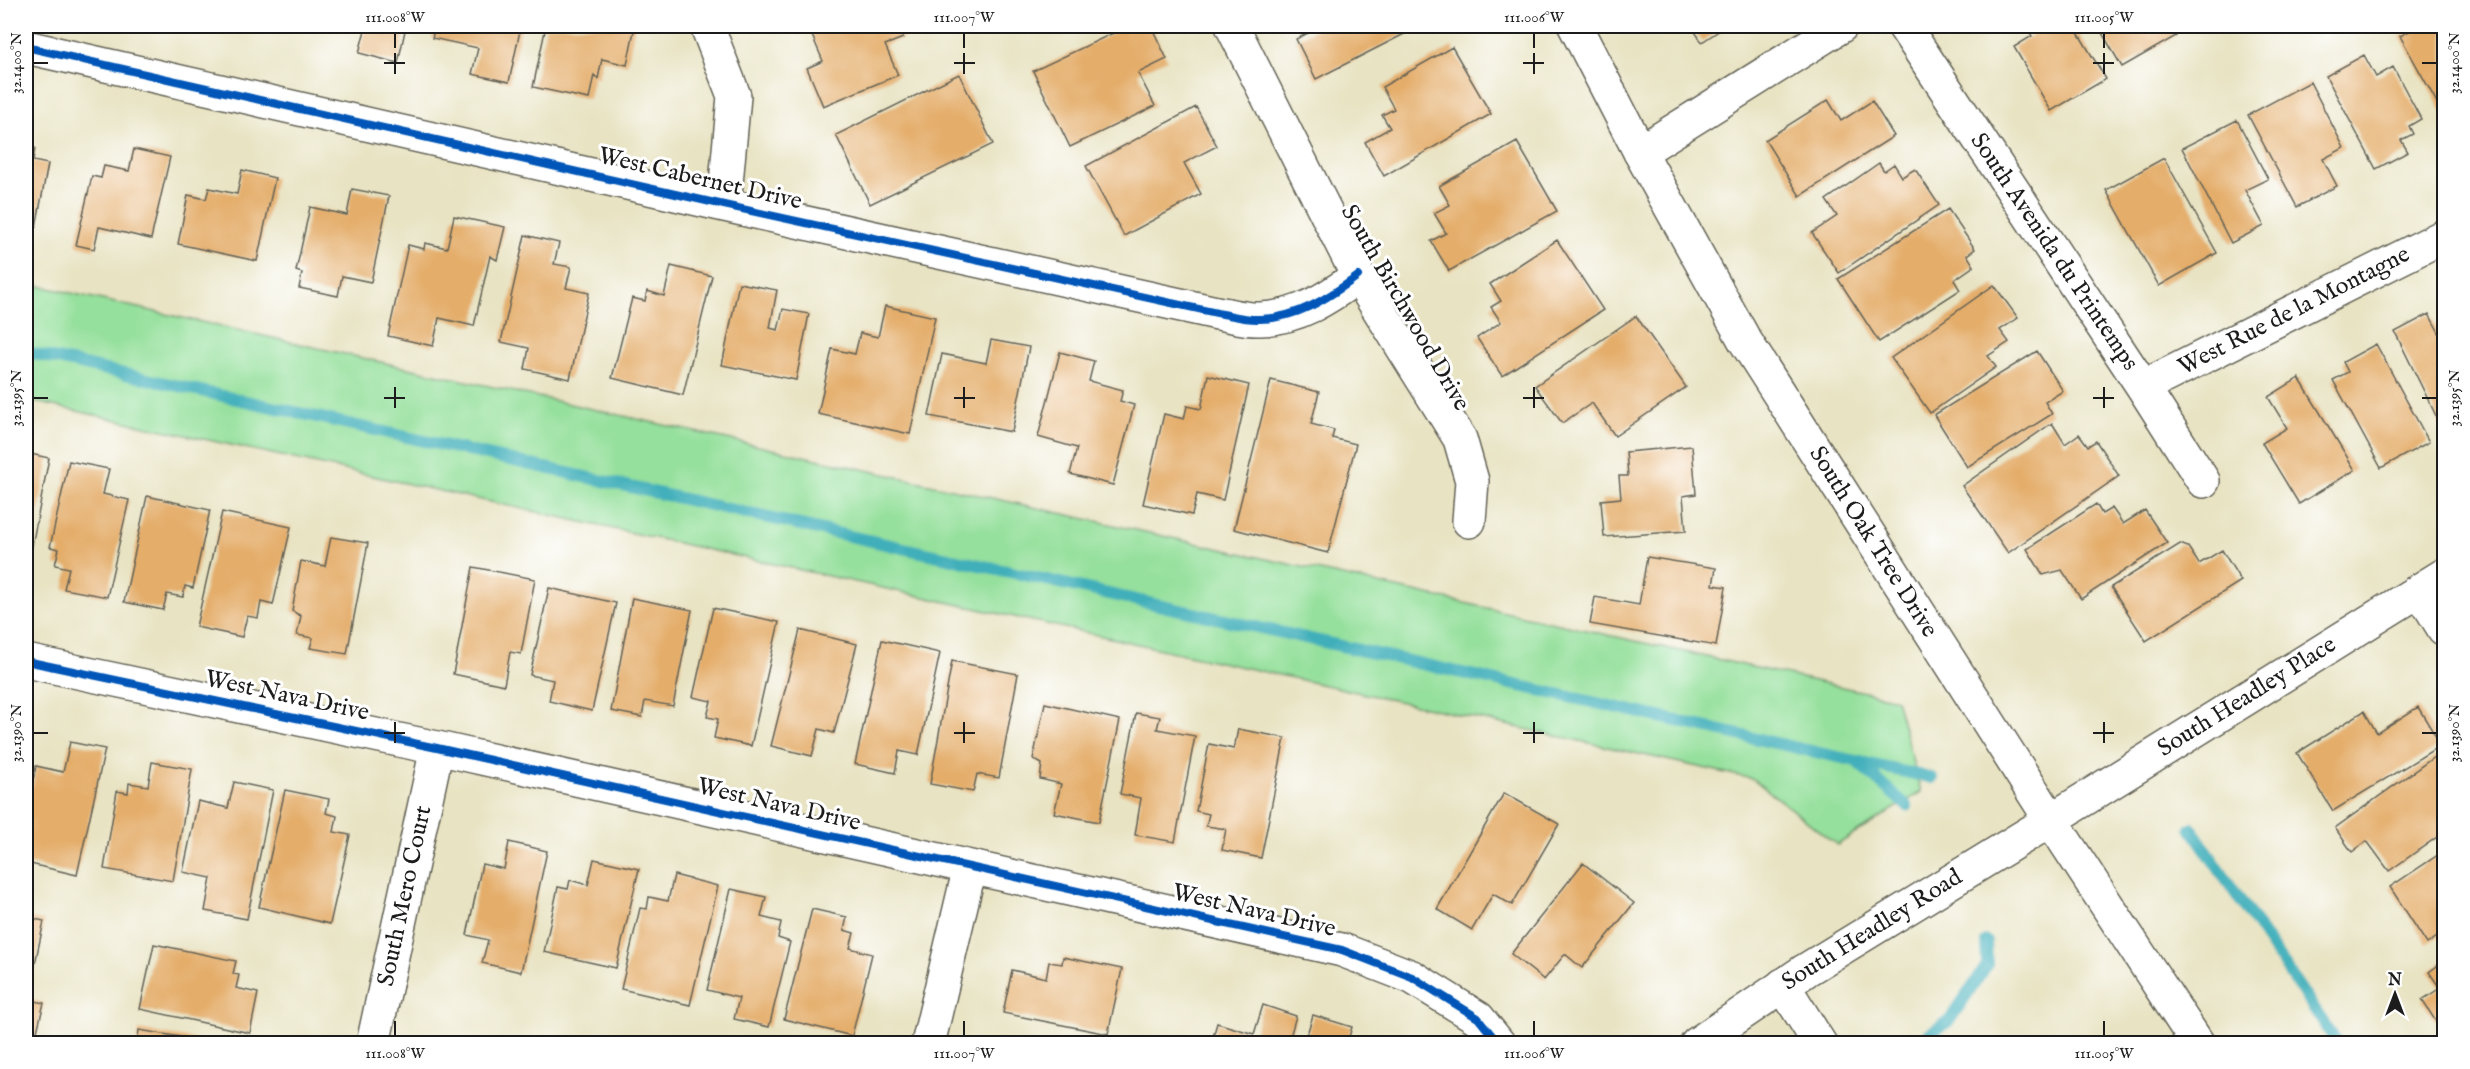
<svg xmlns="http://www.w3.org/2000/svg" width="2470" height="1069" font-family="'IM FELL English',serif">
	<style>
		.green { fill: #95e09c; stroke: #587e5c; stroke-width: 1.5 }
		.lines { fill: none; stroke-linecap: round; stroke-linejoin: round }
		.stream { stroke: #3fafba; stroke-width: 12 }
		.building { fill: #e4ad6b }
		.street-casing { stroke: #636256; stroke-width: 36 }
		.secondary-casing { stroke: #636256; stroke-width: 36 }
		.street { stroke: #fff; stroke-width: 33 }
		.secondary { stroke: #fff; stroke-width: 33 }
		.cycleway-casing { stroke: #fff; stroke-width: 11 }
		.cycleway { stroke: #0057b8; stroke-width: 8 }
		.ticks { fill: none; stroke: #1c1c1c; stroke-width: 2 }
		.labels { text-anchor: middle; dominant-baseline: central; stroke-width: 6; stroke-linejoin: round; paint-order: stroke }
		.street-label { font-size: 24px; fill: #1c1c1c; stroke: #fff }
		.neatline { fill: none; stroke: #1c1c1c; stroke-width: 2 }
		.ticks-label { font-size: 15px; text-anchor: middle; fill: #1c1c1c }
	</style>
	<rect width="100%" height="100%" fill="#fff"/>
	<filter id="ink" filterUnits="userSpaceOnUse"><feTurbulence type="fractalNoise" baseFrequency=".0167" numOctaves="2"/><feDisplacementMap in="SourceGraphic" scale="12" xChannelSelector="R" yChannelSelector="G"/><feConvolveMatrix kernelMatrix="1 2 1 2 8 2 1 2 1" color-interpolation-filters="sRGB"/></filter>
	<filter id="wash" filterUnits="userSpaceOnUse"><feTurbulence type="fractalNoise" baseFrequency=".008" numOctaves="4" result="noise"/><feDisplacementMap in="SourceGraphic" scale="24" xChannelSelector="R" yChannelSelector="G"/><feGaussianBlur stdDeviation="1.35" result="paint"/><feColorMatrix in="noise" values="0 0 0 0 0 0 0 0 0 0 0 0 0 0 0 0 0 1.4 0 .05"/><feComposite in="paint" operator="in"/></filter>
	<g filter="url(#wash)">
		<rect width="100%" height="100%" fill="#e8e3c2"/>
		<path class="green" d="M26 283 1896 699 1921 792 1837 845 1753 779 26 400Z"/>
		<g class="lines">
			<path class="stream" d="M26 352 1932 778
				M1858 763 1907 806
				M2191 828 2338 1044
				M1913 1044 1949 1021 1987 965 1986 941"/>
		</g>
		<g id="blocks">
			<path class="building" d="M349 26H406L398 63 359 53 365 30Z
				M435 26H521L509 82 472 74 478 48 432 38Z
				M546 26H635L627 65 602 59 598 79 594 75 589 99 533 87Z
				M808 26H898L903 38 885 45 898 75 823 106 807 68 823 61Z
				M1128 26H1151L1167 59 1138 73 1155 106 1070 147 1033 71Z
				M1322 26H1420L1316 79 1296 39Z
				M1691 26H1726L1702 42Z
				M2026 26H2074L2106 79 2051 111 2014 47 2032 36Z
				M2098 26H2170L2176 36 2122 67Z
				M2418 26H2444V115L2400 36Z
				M1452 47 1491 114 1384 176 1365 142 1390 128 1382 115 1394 109 1382 87Z
				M2364 55 2376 77 2393 67 2421 119 2409 126 2413 134 2401 140 2408 152 2376 169 2326 76Z
				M959 74 993 144 870 204 836 135Z
				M2310 82 2344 148 2323 159 2337 186 2297 207 2248 115Z
				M1828 100 1841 121 1872 101 1894 136 1800 196 1765 140Z
				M1196 107 1217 146 1184 163 1201 194 1124 236 1086 166Z
				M2237 120 2268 179 2245 190 2264 226 2231 243 2182 148Z
				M1517 142 1557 211 1449 271 1431 241 1446 233 1434 213 1450 205 1439 186Z
				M26 146 35 148 33 161 48 164 36 227 26 225Z
				M134 149 170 157 151 239 99 227 94 249 76 245 92 176 101 178 104 166 129 171Z
				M2164 158 2217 253 2159 286 2106 190Z
				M1879 163 1884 171 1894 164 1902 177 1915 169 1939 205 1839 273 1812 233 1837 216 1826 200Z
				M242 170 275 178 257 261 178 244 188 195 206 199 209 188 237 194Z
				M352 189 389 196 371 282 342 276 338 296 299 288 302 273 296 271 310 207 347 215Z
				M1948 209 1975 249 1967 255 1974 266 1954 280 1960 290 1879 342 1838 279Z
				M454 216 505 227 497 260 490 256 474 326 439 318 433 346 388 336 408 245 424 249 425 243 447 248Z
				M525 235 559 243 554 264 571 267 566 288 589 293 570 379 525 369 529 348 501 342Z
				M1557 240 1603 310 1502 376 1477 338 1501 322 1491 307 1501 301 1490 284Z
				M671 266 712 276 683 395 612 378 632 298 645 301 647 291 664 296Z
				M739 283 777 290 770 328 778 330 783 309 809 314 796 380 722 365Z
				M1994 285 2018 318 2000 330 2009 342 1988 356 1996 367 1930 413 1891 358Z
				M885 306 935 317 910 434 818 414 832 349 855 354 860 333 878 337Z
				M2429 314 2441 336 2444 335V432L2395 332Z
				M1636 316 1686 387 1615 436 1592 403 1562 423 1535 386Z
				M991 340 1029 347 1012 432 929 416 942 354 986 363Z
				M2376 344 2429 442 2381 468 2333 380 2348 372 2343 362Z
				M2037 351 2063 391 2045 402 2052 414 1967 467 1934 415Z
				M1060 352 1094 361 1089 381 1123 390 1120 401 1134 405 1113 485 1070 474 1077 448 1038 437Z
				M1208 375 1249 385 1223 500 1197 494 1192 515 1143 504 1164 414 1184 419 1187 406 1201 409Z
				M2299 378 2355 470 2299 504 2262 443 2287 428 2268 397Z
				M1271 380 1319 392 1311 424 1334 430 1332 438 1356 444 1328 553 1234 529Z
				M2052 423 2065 444 2079 434 2088 446 2096 441 2119 476 2008 553 1962 486Z
				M1692 446 1696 494 1683 496 1686 531 1604 537 1601 500 1621 498 1619 476H1628L1626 452Z
				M26 453 49 458 27 572H26Z
				M69 461 109 469 103 494 129 500 107 597 64 589 69 568 55 565 59 549 50 547Z
				M147 496 210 510 193 588 185 586 183 597 167 594 163 610 124 602Z
				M2096 504 2102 514 2112 508 2123 524 2145 510 2167 543 2081 599 2062 570 2043 575 2027 549Z
				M222 512 291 527 273 605 261 602 258 618 247 616 242 637 196 627Z
				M331 537 368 543 347 654 310 648 313 638 297 635 301 616 292 611 301 561 325 566Z
				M2180 544 2188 547 2199 564 2222 550 2241 581 2146 641 2111 587Z
				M1647 557 1716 568 1713 585 1726 587 1716 646 1590 624 1595 597 1639 605Z
				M473 567 535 579 521 654 510 652 504 685 453 674Z
				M549 588 616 603 592 711 549 701 553 680 530 675Z
				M632 598 692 610 673 706 645 701 642 717 611 711Z
				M713 608 779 622 751 746 714 738 718 719 707 717 711 701 693 697Z
				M800 630 857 644 834 733 819 729 812 756 771 746Z
				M882 640 940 653 918 755 899 751 895 773 855 764Z
				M952 661 1018 674 999 778 977 774 973 792 930 784Z
				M1045 703 1120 720 1099 822 1054 813 1061 784 1040 779 1042 764 1033 759Z
				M2418 707 2441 745 2333 811 2297 753 2364 711 2377 733Z
				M1136 713 1160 717 1157 729 1195 736 1175 842 1135 835 1141 798 1120 794Z
				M1238 729 1285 738 1261 858 1222 850 1226 829 1206 826 1209 814 1196 811 1209 744 1234 749Z
				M70 742 105 749 77 875 26 863V815L36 766 63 772Z
				M2441 752 2444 757V797L2440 800 2444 806V832L2389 871 2367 841 2352 852 2335 828Z
				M152 762 192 769 173 881 104 869 117 791 128 793 129 783 148 786Z
				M234 782 273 790 247 919 205 911 211 878 183 872 198 801 228 808Z
				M285 790 329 799 326 813 337 816 334 832 350 835 330 924 259 907Z
				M1504 793 1559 824 1512 905 1493 894 1472 930 1437 909Z
				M509 842 547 851 521 972 482 963 488 940 467 935 482 864 504 869Z
				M2444 851V932L2427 944 2390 887Z
				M594 859 639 869 616 968 544 952 558 887 568 889 570 880 588 885Z
				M1583 863 1634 903 1582 968 1565 954 1544 980 1511 954Z
				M674 875 718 886 690 1005 621 989 640 908 647 909 649 897 668 901Z
				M731 889 766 897 761 917 781 922 778 938 790 942 769 1027 734 1019 739 998 707 990Z
				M812 909 847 917 844 930 854 933 850 948 872 954 852 1036 784 1019Z
				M26 917 44 921 31 983 26 982Z
				M154 944 236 961 233 974 239 975 236 988 258 993 250 1033 140 1009Z
				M1063 957 1122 969 1108 1034 1003 1013 1012 970 1046 978 1049 962 1062 964Z
				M2444 961V1034L2422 1000 2440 988 2429 972Z
				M26 999 44 1003 34 1044H26Z
				M1263 1005 1296 1016 1288 1044H1211L1217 1023 1254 1034Z
				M1313 1015 1352 1027 1347 1044H1304Z
				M139 1030 210 1042V1044H137Z"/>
		</g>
	</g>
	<g filter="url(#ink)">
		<use href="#blocks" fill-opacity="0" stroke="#636256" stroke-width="1.5"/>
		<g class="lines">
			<defs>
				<path id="street" d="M707 26 734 96 724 205
					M1232 26 1358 276 1460 439 1472 481 1469 521
					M1904 26 2143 387 2203 481
					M26 47 724 205 1217 313C1231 315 1246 320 1260 319 1298 318 1328 298 1358 276
					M1640 152 1841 26
					M2143 387 2444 236
					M2420 590 2444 629
					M26 661 437 748 1342 950 1412 977 1478 1018 1499 1044
					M1783 985 1820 1044
					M373 1044 437 748
					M928 1044 970 867"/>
				<path id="secondary" d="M1575 26 1640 152 1744 339 2051 820 2198 1044
					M1697 1044 1806 970 2051 820 2444 575"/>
			</defs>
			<use href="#street" class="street-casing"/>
			<use href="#secondary" class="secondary-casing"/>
			<use href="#street" class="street"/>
			<use href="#secondary" class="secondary"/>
			<defs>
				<path id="cycleway" d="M26 47 724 205 1217 313C1231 315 1246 320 1260 319 1298 318 1328 298 1358 276
					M26 661 437 748 1342 950 1412 977 1478 1018 1499 1044"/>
			</defs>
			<use href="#cycleway" class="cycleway-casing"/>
			<use href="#cycleway" class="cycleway"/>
		</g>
	</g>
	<path class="ticks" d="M395 33V48M964 33V48M1534 33V48M2104 33V48M395 53V74M964 53V74M1534 53V74M2104 53V74M33 63H48M384 63H405M954 63H975M1523 63H1544M2093 63H2114M2422 63H2437M395 387V408M964 387V408M1534 387V408M2104 387V408M33 398H48M384 398H405M954 398H975M1523 398H1544M2093 398H2114M2422 398H2437M395 722V743M964 722V743M1534 722V743M2104 722V743M33 733H48M384 733H405M954 733H975M1523 733H1544M2093 733H2114M2422 733H2437M395 1021V1036M964 1021V1036M1534 1021V1036M2104 1021V1036"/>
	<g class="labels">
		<g class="street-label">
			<text transform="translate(700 179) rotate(13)">West Cabernet Drive</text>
			<text transform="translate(2054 252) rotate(56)">South Avenida du Printemps</text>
			<text transform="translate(1405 308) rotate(60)">South Birchwood Drive</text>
			<text transform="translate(2294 311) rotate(-27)">West Rue de la Montagne</text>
			<text transform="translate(1873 542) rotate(58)">South Oak Tree Drive</text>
			<text transform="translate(287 696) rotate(12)">West Nava Drive</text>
			<text transform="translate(2247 697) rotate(-32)">South Headley Place</text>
			<text transform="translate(779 805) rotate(13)">West Nava Drive</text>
			<text transform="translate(405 896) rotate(-78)">South Mero Court</text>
			<text transform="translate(1254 911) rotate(13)">West Nava Drive</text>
			<text transform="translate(1872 930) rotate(-32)">South Headley Road</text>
		</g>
	</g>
	<rect width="2470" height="1069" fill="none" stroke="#fff" stroke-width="66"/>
	<g transform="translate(2395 994)" stroke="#ffffff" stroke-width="4.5" paint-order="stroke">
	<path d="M0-4.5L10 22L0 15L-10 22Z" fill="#1c1c1c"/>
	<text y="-9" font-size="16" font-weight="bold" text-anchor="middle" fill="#1c1c1c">N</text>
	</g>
	<rect x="33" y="33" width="2404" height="1003" class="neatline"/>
	<g class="ticks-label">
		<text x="395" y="22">111.008°W</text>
		<text x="964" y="22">111.007°W</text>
		<text x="1534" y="22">111.006°W</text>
		<text x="2104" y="22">111.005°W</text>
		<text transform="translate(16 63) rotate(-90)" y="5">32.1400°N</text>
		<text transform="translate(2454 63) rotate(-90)" y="5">32.1400°N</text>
		<text transform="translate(16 398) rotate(-90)" y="5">32.1395°N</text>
		<text transform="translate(2454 398) rotate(-90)" y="5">32.1395°N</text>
		<text transform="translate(16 733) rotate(-90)" y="5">32.1390°N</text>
		<text transform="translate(2454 733) rotate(-90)" y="5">32.1390°N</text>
		<text x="395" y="1058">111.008°W</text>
		<text x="964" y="1058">111.007°W</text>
		<text x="1534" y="1058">111.006°W</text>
		<text x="2104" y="1058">111.005°W</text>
	</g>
</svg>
